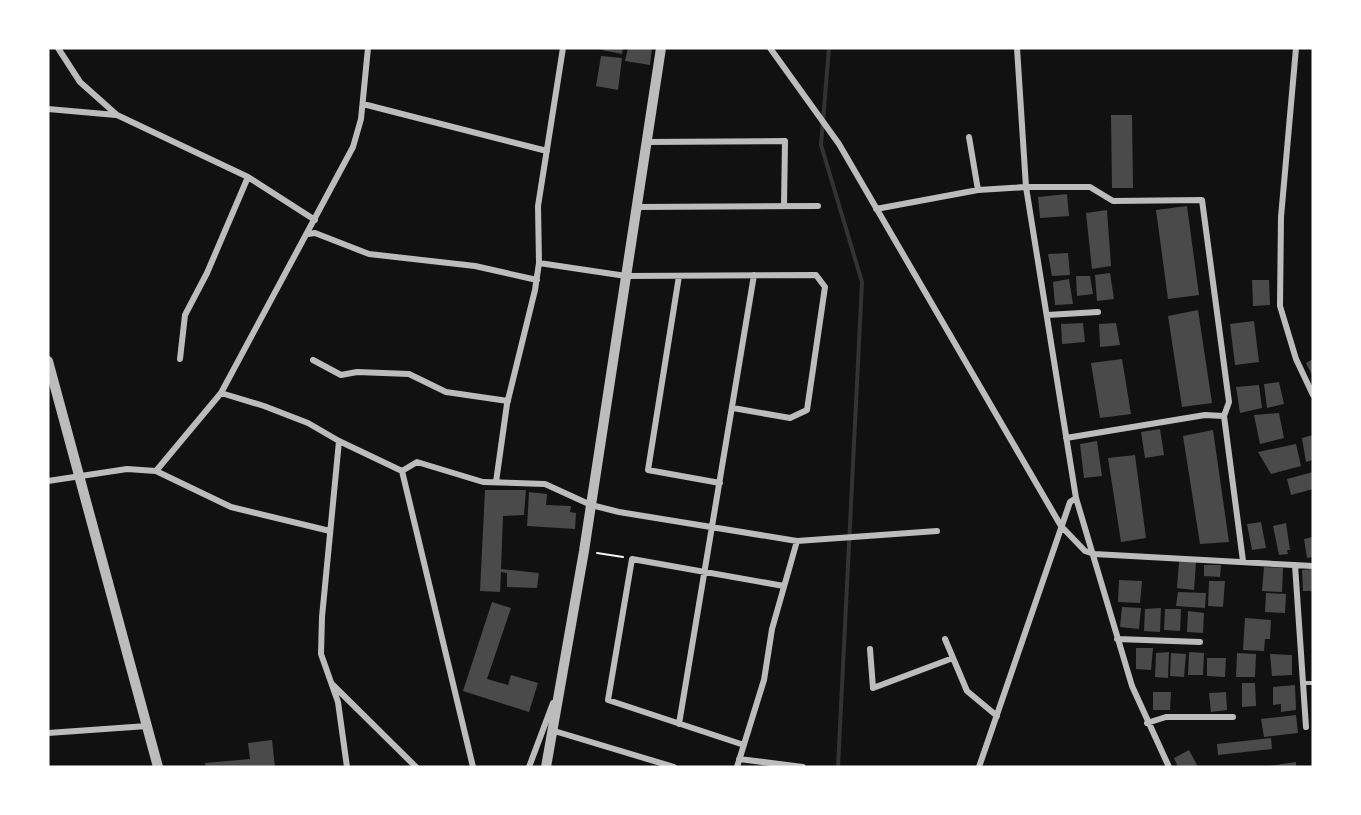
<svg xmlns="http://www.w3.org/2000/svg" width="1361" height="815" font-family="'PT Sans',sans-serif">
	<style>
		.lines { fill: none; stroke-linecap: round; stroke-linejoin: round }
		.stream { stroke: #333; stroke-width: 4 }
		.building { fill: #4a4a4a }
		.path { stroke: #f5f5f5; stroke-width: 2 }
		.service { stroke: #bcbcbc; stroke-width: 4 }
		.minor { stroke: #bcbcbc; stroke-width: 6 }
		.tertiary { stroke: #bcbcbc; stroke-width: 10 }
	</style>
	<rect width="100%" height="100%" fill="#111"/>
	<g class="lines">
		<path class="stream" d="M829 48 821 145 862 282 838 767"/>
	</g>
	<path class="building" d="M602 48H623L622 54 602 50Z
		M628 48H652L650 65 625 61Z
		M601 56 622 58 618 90 596 86Z
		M1111 115H1132L1133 188H1112Z
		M1067 194 1069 216 1040 218 1038 197Z
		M1187 206 1199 295 1168 299 1156 210Z
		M1107 210 1111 266 1092 269 1086 213Z
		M1068 253 1070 275 1052 276 1048 254Z
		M1110 273 1114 299 1097 301 1095 275Z
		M1076 276H1090L1093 294 1077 296Z
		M1069 279 1073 304 1055 305 1053 282Z
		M1252 280H1269L1270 305 1253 306Z
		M1198 310 1212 403 1182 407 1168 316Z
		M1254 321 1259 362 1235 365 1230 324Z
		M1083 323 1085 342 1062 344 1061 324Z
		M1116 323 1120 345 1100 347 1099 324Z
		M1122 359 1131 414 1100 418 1091 363Z
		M1313 359V377L1306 363Z
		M1279 382 1284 404 1267 408 1264 384Z
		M1259 385 1262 408 1240 413 1236 387Z
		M1279 413 1284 438 1260 444 1254 415Z
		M1160 429 1164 455 1145 458 1141 432Z
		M1213 430 1229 542 1200 544 1183 436Z
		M1313 435V460L1306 462 1302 438Z
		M1097 441 1102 476 1084 478 1080 444Z
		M1296 444 1301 466 1271 474 1258 452Z
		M1135 455 1146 538 1121 542 1108 458Z
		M1313 472V489L1291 495 1287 479Z
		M485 490H526L524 515 503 516 501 569 539 573 537 588 507 587V573L501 572 500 592 480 591Z
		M529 492 547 494 546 505 571 506 570 512 576 513 575 529 527 526Z
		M1261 522 1266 548 1252 550 1247 524Z
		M1286 523 1290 550H1287L1288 554 1279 555 1273 526Z
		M1313 537V557L1307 558 1304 539Z
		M1179 562H1196L1194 590 1177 588Z
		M1204 565H1221L1220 577 1204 576Z
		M1264 567 1283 568 1282 592 1262 591Z
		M1313 569V591H1303L1302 570Z
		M1119 580 1142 581 1140 603 1118 602Z
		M1209 581H1225L1223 607 1208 606Z
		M1178 592 1206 593 1205 608 1176 606Z
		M1266 593 1286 594 1285 613 1265 612Z
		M492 602 511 608 487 679 508 685 511 675 538 683 529 712 463 691Z
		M1122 607 1141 608 1139 629 1120 627Z
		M1161 608 1160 632 1144 631 1145 609Z
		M1165 609H1181L1180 631 1164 630Z
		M1188 611 1204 613 1203 633 1187 632Z
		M1245 618 1271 620 1270 639H1265L1264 651 1243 650Z
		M1136 648H1153L1151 670 1136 669Z
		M1169 652 1168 678 1155 677 1156 653Z
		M1189 652 1204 653 1203 675H1188Z
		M1171 653 1186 654 1184 677 1170 676Z
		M1237 653 1256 654 1255 677H1236Z
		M1270 654 1292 655V675L1272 676Z
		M1207 658H1226L1225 677 1207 676Z
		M1242 683H1255L1256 706 1242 707Z
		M1295 685 1296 710 1281 712V704L1273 705V687Z
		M1153 692H1171L1170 710H1153Z
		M1226 692 1227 710 1211 712 1209 693Z
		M1296 715 1298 733 1264 737 1261 719Z
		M1271 738 1272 749 1218 755 1217 744Z
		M272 740 275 767H206L205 763 250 759 248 743Z
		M1189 750 1198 767H1178L1174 758Z
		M1296 762V767H1269V766Z"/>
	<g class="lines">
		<path class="path" d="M597 553 623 557"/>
		<path class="service" d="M1303 683H1313"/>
		<path class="minor" d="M58 48 80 82 117 115 248 177 315 220
			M770 48 839 144 1061 526 1085 551 1094 554 1313 566
			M1017 48 1026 187 1076 498 1132 686 1169 767
			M1296 48 1281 217 1280 306 1296 359 1313 395
			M363 104 547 151
			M48 109 116 115
			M969 137 978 190
			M646 142 785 141 784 206
			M636 207 818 206
			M876 209 978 190 1026 187H1090L1113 201 1202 200 1229 402 1224 416 1243 561
			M308 234 315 233 369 254 475 266 537 280
			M539 263 626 276 816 275 825 287 807 410 790 418 733 408
			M679 276 648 470 720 483
			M1047 315 1098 312
			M180 359 185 315 207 273 248 177
			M313 360 341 375 357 372 409 374 446 392 508 401
			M221 393 264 406 308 423 339 441 402 471 473 767
			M1066 438 1205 415 1224 416
			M339 441 322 617 321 654 338 702 347 767
			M156 471 231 507 330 531
			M402 471 417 462 483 482 545 484 591 505 619 512 797 541 937 531
			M48 481 127 469 156 471 221 393 353 147 361 119 368 48
			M496 482 507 404 535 290 539 263 538 206 563 48
			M1295 565 1306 727
			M945 639 967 691 997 716
			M1117 639 1200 642
			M870 649 873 688 953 658
			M333 685 416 767
			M1147 723 1166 717H1233
			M679 724 754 275
			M551 730 674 767
			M48 733 147 726
			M744 745 608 700 632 559 784 586
			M739 759 803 767
			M529 767 553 703
			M737 767 764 680 772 629 797 541
			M979 767 1070 502 1076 498"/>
		<path class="tertiary" d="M48 361 158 767
			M546 767 584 551 661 48"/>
	</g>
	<rect width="1361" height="815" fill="none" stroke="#ffffff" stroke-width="99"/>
</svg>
